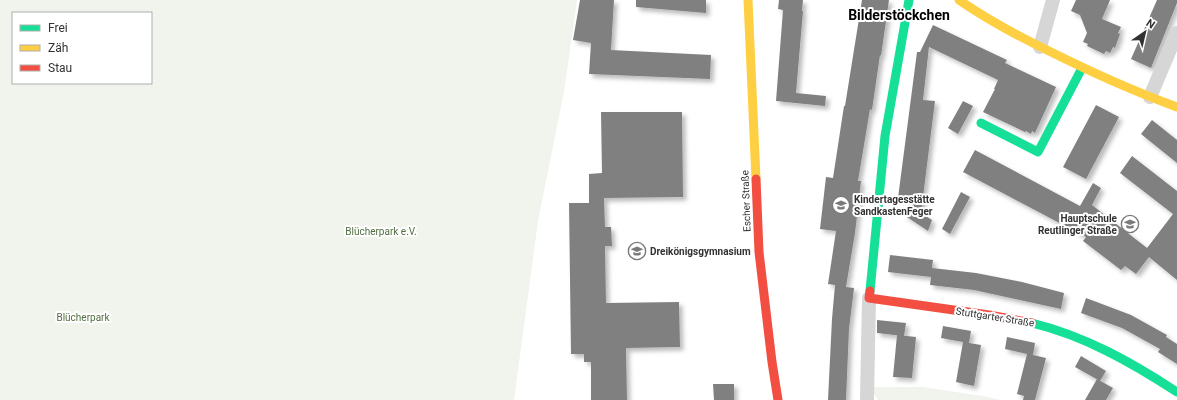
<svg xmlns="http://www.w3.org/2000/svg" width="1177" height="400" font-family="Roboto,sans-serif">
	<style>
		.green { fill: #f0f4ed; fill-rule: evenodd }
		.building { fill: #808080; filter: url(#shadow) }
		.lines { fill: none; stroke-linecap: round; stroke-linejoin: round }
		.street { stroke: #d6d6d6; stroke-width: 14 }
		.fast { stroke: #16e098; stroke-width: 9 }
		.slow { stroke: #ffcf43; stroke-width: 9 }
		.jam { stroke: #f24e42; stroke-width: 9 }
		.labels { text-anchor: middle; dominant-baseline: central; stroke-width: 4; stroke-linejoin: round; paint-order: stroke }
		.poi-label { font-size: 10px; font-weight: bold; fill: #323232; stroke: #fff; text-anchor: start }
		.street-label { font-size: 10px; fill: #323232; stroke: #fff }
		.park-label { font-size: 10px; fill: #506e3f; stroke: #fff }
		.district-label { font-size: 14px; font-weight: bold; fill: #000; stroke: #fff }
	</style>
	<defs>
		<filter id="shadow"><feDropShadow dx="3.5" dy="3.5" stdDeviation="2" flood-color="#0004"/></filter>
	</defs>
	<rect width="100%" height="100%" fill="#fff"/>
	<path class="green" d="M0 0H577L564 92 538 221 514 400H0ZM13 13H151V83H13Z
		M872 387H922L983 396 1000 400H878L874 394Z"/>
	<path class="building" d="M580 0H614L611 50 711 55 710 79 589 74 591 43 573 40Z
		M636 0H706V13L636 7Z
		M779 0H803L802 11H803L796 93 826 96 825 106 776 101 783 10 778 9Z
		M862 0H889L881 56 880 55 872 110 870 109 858 181H861L855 233 846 287 854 288 849 329 846 400H828L832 319 835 285 828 284 836 231 820 229 826 177 833 178 844 106H845Z
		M1076 0H1110L1102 19 1121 27 1118 33 1120 34 1115 48 1113 47 1110 53 1106 51 1104 54 1087 46 1088 44 1083 42 1087 33 1080 15 1071 11Z
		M1157 0H1177V3L1151 68 1131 59Z
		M933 25 1007 60 1005 63 1056 87 1035 133 1032 131 1031 134 1026 131 1025 132 983 112 995 89H994L998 80 929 47 923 100 935 101 921 213 932 220 928 231 904 215 914 200 898 198 917 52H920Z
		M963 101 973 106 958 134 948 128Z
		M1096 105 1119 117 1086 179 1063 167Z
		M601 112H682L683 197 604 198 605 227H611L612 246H605L606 303 679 302 680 347 626 348 627 400H591V362H584V354H571L569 203H589V174L602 173Z
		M1152 120 1177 140V163L1141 134Z
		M975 150 1080 206 1093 183 1101 188 1092 205 1147 248 1173 214 1120 173 1132 156 1177 191V280L1149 257 1136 274 1125 266 1121 270 1083 241 1086 237 963 172Z
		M961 192 970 197 950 234 942 229Z
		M890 255 933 260 932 268 976 273 1022 282 1064 293 1061 309 974 290 930 285 931 277 888 272Z
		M1086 298 1131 315 1167 335 1166 337 1177 344V364L1158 352 1160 349 1122 328 1081 313Z
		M877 320 906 323 904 336 877 333Z
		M943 326 971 331 969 343 981 345 974 386 956 382 963 342 941 338Z
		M897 335 916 337 912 378 893 377Z
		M1007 337 1035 343 1033 355 1046 358 1035 400H1023L1024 396 1017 394 1027 354 1005 349Z
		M1081 356 1106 371 1100 381 1075 367Z
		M1097 379 1113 388 1106 400H1085Z
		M713 384H734V400H714Z"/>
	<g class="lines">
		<path class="street" d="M1040 47 1053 0
			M1150 97 1177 33
			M867 400 869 298"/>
		<path class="fast" d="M981 123 1038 152 1082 68
			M870 291 885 136 909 0
			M1032 323C1085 336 1131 362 1177 392"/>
		<path class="slow" d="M748 0 756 179
			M959 0C988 20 1018 36 1049 51 1091 72 1133 91 1177 107"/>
		<path class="jam" d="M756 179 759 252 772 362 778 400
			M870 291 869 298 989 315 1032 323"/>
	</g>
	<defs>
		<symbol id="school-ring" viewBox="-11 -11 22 22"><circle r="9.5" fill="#fff" stroke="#7a7a7a" stroke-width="1.5"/><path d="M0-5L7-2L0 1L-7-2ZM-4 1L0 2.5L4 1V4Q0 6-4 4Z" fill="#7a7a7a"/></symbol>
	</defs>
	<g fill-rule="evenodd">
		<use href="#school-ring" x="831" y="195" width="20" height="20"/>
		<use href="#school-ring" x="1120" y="214" width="20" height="20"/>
		<use href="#school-ring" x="627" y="241" width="20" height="20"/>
	</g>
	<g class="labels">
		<g class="poi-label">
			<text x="854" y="199">Kindertagesstätte<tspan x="854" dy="12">SandkastenFeger</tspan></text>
			<text x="1117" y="218" text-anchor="end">Hauptschule<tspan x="1117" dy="12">Reutlinger Straße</tspan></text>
			<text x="650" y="251">Dreikönigsgymnasium</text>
		</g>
		<g class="street-label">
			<text transform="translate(746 201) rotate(-92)">Escher Straße</text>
			<text transform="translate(995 317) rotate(9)">Stuttgarter Straße</text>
		</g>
		<g class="park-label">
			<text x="381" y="231">Blücherpark e.V.</text>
			<text x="83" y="317">Blücherpark</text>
		</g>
		<g class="district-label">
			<text x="899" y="15">Bilderstöckchen</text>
		</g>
	</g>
	<rect x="12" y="12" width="140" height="72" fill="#ffffff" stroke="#adadad"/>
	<rect x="20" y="25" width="20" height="6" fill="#16e098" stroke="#adadad"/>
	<text x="48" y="32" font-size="12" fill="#323232">Frei</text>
	<rect x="20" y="45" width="20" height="6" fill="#ffcf43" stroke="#adadad"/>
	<text x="48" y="52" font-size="12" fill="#323232">Zäh</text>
	<rect x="20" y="65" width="20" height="6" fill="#f24e42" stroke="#adadad"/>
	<text x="48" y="72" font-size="12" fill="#323232">Stau</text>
	<g transform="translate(1145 32) rotate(34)" stroke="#ffffff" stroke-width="3" paint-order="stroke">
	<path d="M0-3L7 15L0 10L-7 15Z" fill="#323232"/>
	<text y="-6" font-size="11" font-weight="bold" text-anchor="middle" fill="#323232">N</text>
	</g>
</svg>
